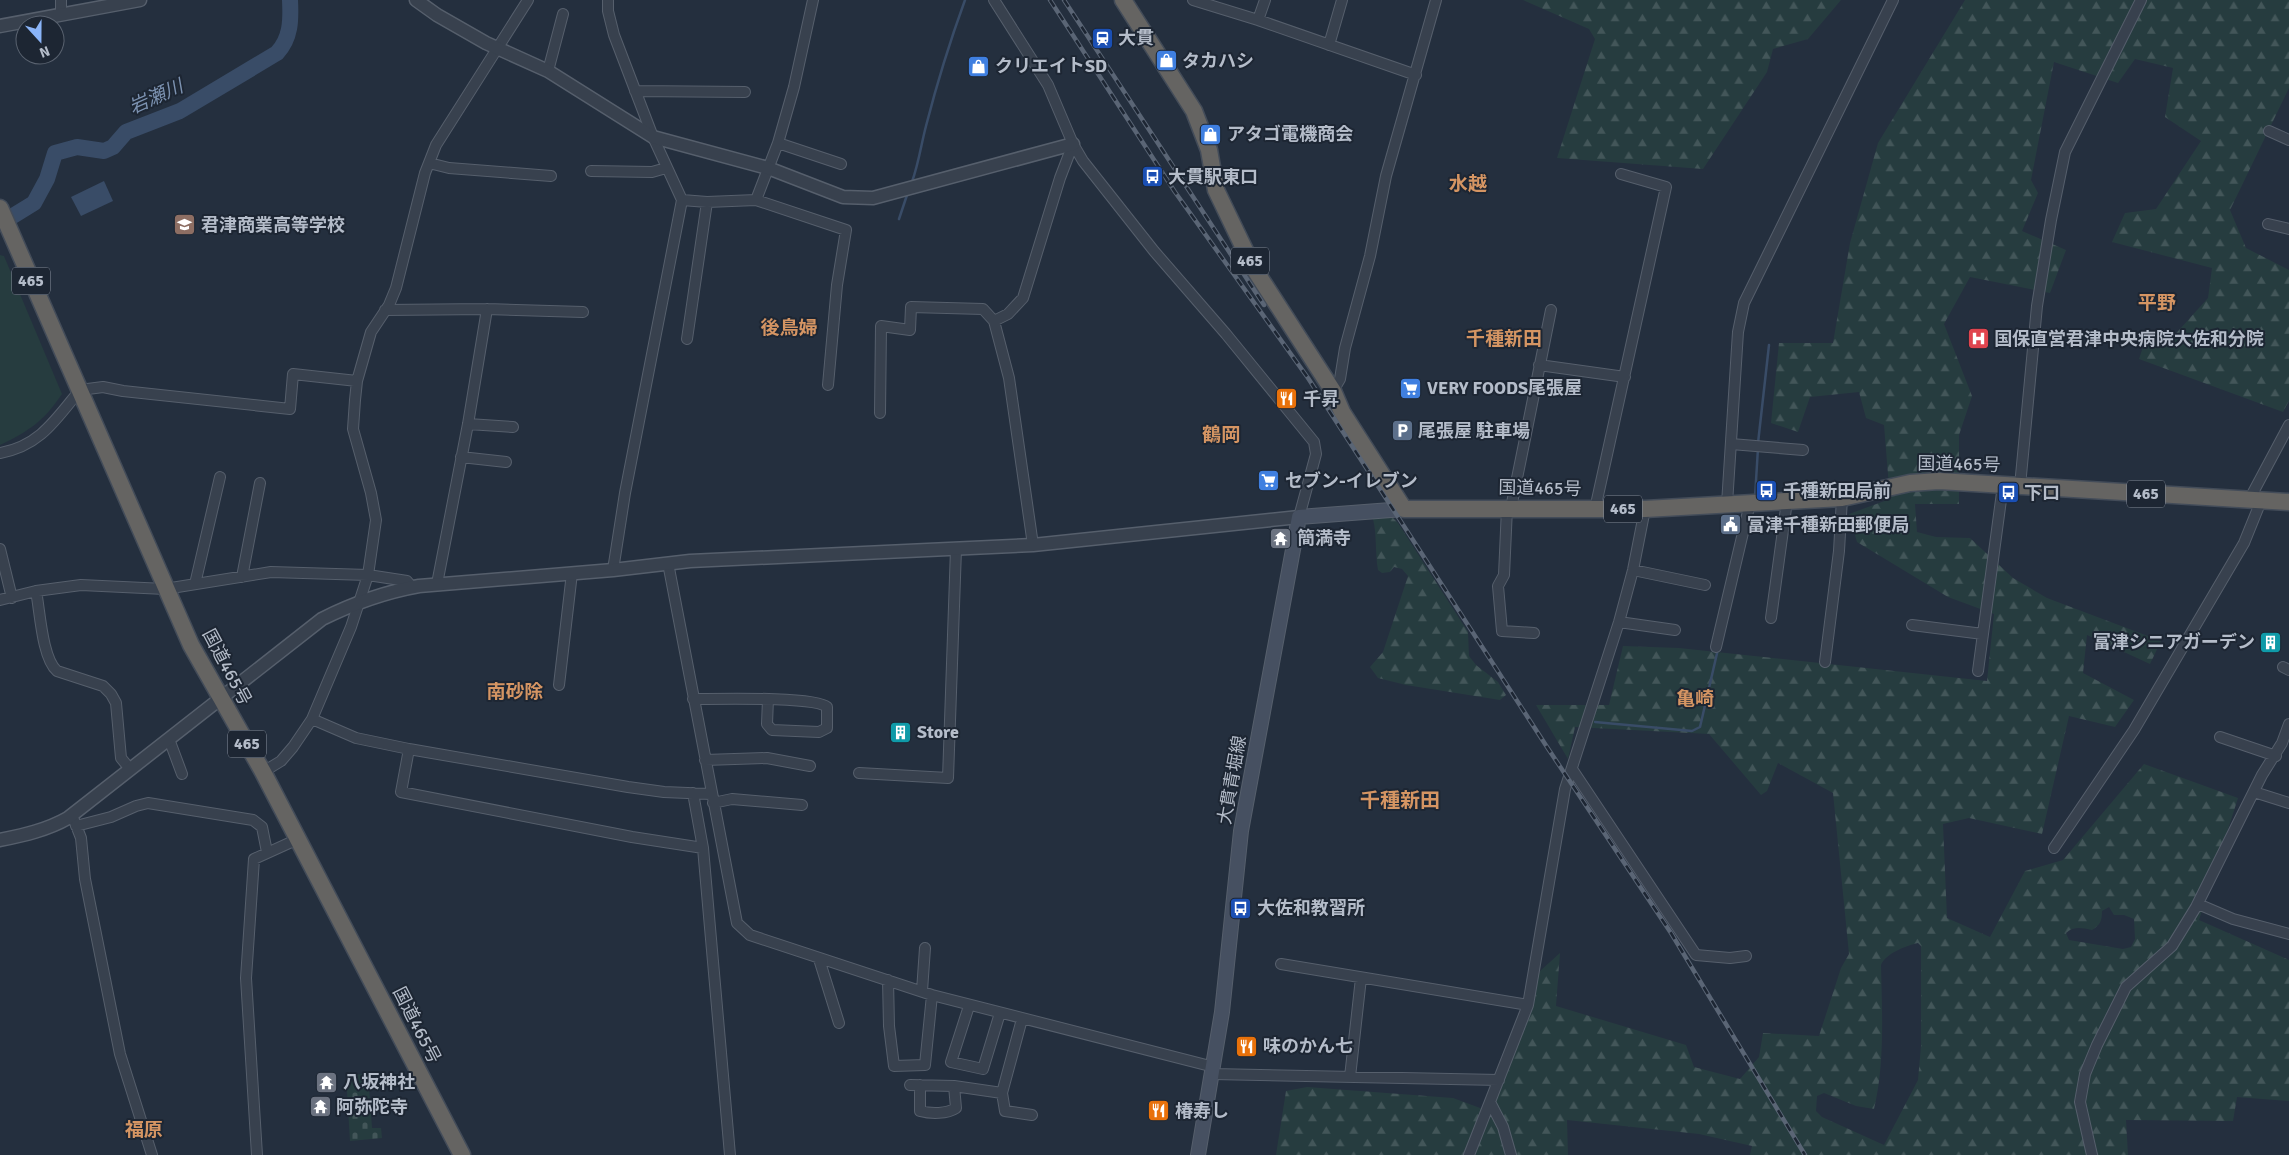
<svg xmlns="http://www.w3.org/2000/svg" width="2289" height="1155" font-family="Signika,'Noto Sans JP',sans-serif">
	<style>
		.forest { fill: url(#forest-firs); fill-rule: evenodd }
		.cemetery { fill: url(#cemetery-stones) }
		.pitch { fill: #263c3f }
		.water { fill: #394c67 }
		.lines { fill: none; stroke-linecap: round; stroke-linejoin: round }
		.stream { stroke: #394c67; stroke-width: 2.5 }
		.river { stroke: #394c67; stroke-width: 16 }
		.minor-casing { stroke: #565f6c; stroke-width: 12 }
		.tertiary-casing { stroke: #565f6c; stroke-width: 15 }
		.secondary-casing { stroke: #565f6c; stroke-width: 16 }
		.trunk-casing { stroke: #434c59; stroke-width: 19 }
		.minor { stroke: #38414e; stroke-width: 10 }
		.tertiary { stroke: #38414e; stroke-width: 12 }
		.secondary { stroke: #465061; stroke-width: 14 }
		.trunk { stroke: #656462; stroke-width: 16 }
		.rail-casing { stroke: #5a6575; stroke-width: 4.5 }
		.rail { stroke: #1d2633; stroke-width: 2.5; stroke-dasharray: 8; stroke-linecap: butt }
		.labels { text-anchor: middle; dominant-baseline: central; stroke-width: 4; stroke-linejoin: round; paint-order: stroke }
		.shield { fill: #1d2633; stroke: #878f9c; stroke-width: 1 }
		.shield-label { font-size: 16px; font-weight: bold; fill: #b4bcc9 }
		.poi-label { font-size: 18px; font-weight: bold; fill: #b4bcc9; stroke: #1d2633; text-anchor: start }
		.street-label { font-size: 18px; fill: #b4bcc9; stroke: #1d2633 }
		.water-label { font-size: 19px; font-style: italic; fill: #7c92b1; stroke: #1d2633 }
		.neighbourhood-label { font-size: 19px; font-weight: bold; fill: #d59563; stroke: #1d2633 }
		.quarter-label { font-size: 20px; font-weight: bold; fill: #d59563; stroke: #1d2633 }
	</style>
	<defs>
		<pattern id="forest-firs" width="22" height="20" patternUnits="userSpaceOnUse" patternTransform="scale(1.25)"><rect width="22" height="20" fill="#263c3f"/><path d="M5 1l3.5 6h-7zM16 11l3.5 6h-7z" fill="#435659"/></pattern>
		<pattern id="cemetery-stones" width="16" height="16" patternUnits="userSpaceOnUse" patternTransform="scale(1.25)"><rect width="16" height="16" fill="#263c3f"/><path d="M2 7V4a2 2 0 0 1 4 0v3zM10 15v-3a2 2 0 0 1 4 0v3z" fill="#435659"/></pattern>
	</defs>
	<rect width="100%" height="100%" fill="#242f3e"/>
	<path class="forest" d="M1523 0H1841L1808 39 1773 49 1767 72 1703 169 1557 158 1595 39 1589 29Z
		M1965 0H2289V88L2230 210 2246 248 2289 270V401L2283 412 2139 359 2143 347 2170 340 2208 298 2212 268 2112 242 2125 213 2156 209 2201 141 2165 117 2173 68 2135 59 2118 83 2054 62 2031 180 2038 193 2022 231 2066 250 2050 293 1970 277 1944 324 1972 396 1959 435V504H1915L1917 532 1936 537 1970 538 2013 578 2047 598 2161 641 2150 664 2087 635 2083 673 2134 700 2115 727 2069 716 2042 834 1969 818 1943 824 1947 918 1990 937 2025 871 2063 860 2144 764 2238 798 2199 920 2289 960V1101L2237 1097 2233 1121 2126 1120 2128 1155H1750L1752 1146 1699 1134 1567 1120 1568 1155H1476C1476 1147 1481 1141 1482 1132L1467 1155H1276L1286 1091 1307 1087 1453 1098 1491 1112 1540 971 1560 953 1556 1006 1686 1045 1694 1067 1740 1079 1759 1057 1763 1033 1819 1036 1841 968 1849 954 1833 793 1778 763 1767 791 1761 795 1709 734 1575 727 1568 759 1536 705H1609L1623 646 1679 648 1987 681 1994 614 1948 597 1857 542 1849 514 1890 499 1884 425 1866 418 1859 392 1810 397 1798 432 1771 423 1779 343H1833L1850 243 1878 143ZM2109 907 2114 915H2124L2134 919 2135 939 2131 947 2123 949 2069 940 2066 933C2074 926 2082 928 2092 930 2100 925 2102 921 2102 911ZM1918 943 1921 946V1046L1918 1080 1884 1145 1822 1117 1816 1111 1817 1096 1824 1093 1856 1106 1874 1109C1885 1063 1882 1012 1881 965 1886 953 1906 946 1918 943Z
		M1381 515H1390L1398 523 1468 632 1469 656 1476 665 1498 682 1506 695 1500 700 1406 685 1378 678 1370 667 1383 652 1408 576 1402 569 1394 567 1390 572 1382 573 1378 570C1375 553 1377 535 1373 519Z"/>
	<path class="cemetery" d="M368 1074 372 1128H381L382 1138 350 1141 346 1075Z"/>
	<path class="pitch" d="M0 255 4 256 62 394C44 421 29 431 0 445Z"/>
	<path class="water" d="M104 181 113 201 81 216 71 197Z"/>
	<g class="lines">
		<path class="stream" d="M912 182C919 162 921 145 926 126 937 83 950 41 965 0
			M899 219 907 195
			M1758 443 1769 345
			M1755 497 1758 448
			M1595 722 1692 731 1700 727 1718 649"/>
		<path class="river" d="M0 224 34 203 47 179 55 153 77 147 104 151 113 147 126 132 180 111 277 53C291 38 291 20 290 0"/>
		<defs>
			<path id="minor" d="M61 0V15
				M608 0V11L614 35 653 137 682 200 625 493 613 570
				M994 0 1048 85 1073 144 1083 161 1154 251 1226 334 1314 442 1316 454 1299 517
				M1193 0 1258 20 1416 75
				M1258 20 1265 0
				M1329 45 1342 0
				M548 71 563 14
				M635 91 745 92
				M2269 131 2289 140
				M778 143 841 164
				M429 163 449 168 551 176
				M591 171 652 172 666 168
				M682 200 707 202 756 200 846 230 837 285 828 385
				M756 200 778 143 794 87 813 0
				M2268 224 2289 229
				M385 310 487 309 583 312
				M994 321 1008 314 1023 298 1060 178 1073 144
				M687 339 707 202
				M1539 365 1625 377
				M1333 391 1340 379 1345 348 1370 256 1386 176 1436 0
				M880 413 881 326 910 330 911 307 983 309 994 321 1009 378 1033 545
				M468 424 513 427
				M1731 444 1803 450
				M0 453C40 446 56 419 80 390L103 387 123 391 290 409 293 374 357 381
				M461 457 506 462
				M2020 486 2037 306 2051 220 2065 152 2141 0
				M2249 500 2289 425
				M1727 504 1738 332 1744 303 1893 0
				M1507 508 1504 575 1498 586 1502 631 1534 633
				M1511 508 1551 310
				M1595 509 1666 187 1621 174
				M0 549 12 598
				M668 563 737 923 750 935 932 995 1214 1067
				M1633 570 1705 585
				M242 577 260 483
				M195 584 220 477
				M437 584 468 424 487 309
				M36 591C40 611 42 658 57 671L103 686 111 694 116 703 121 758 130 769
				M0 600 36 591 81 585 165 589 271 572 368 575 407 581 412 587
				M1771 618 1787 501
				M1619 622 1675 630
				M1912 625 1983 634
				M1716 647 1750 503
				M1825 662 1839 551 1842 498
				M2283 667 2289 670
				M1978 671 2003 485
				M559 685 572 573
				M693 699C714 699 815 696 827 707V728L819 732 772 730 767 724 768 699
				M312 719 356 738 409 749 628 787 664 792 711 794
				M2220 737 2276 756
				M169 739 182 774
				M409 749 401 792 632 837 703 848
				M705 760 767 758 810 766
				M1572 769 1696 955 1730 958 1746 956
				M263 772 281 761 293 747 312 719 351 627 368 575 376 520 371 493 353 429 355 400 357 381 371 332 389 305 396 288 425 173 436 145 528 0
				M859 773 948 778 956 549
				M2254 792 2289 803
				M693 793 703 848 730 1155
				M713 803 732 799 802 805
				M72 815 81 838 85 879 120 1054 152 1155
				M76 826 111 817 136 806 148 803 253 820 262 827 267 852
				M2054 848 2134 730 2244 543 2261 501
				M2198 904 2233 919 2289 934
				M819 959 839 1023
				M1281 964 1528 1005
				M888 980 889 1026 894 1066 925 1065 932 995
				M922 991 925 948
				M969 1006 951 1062 983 1069 1000 1013
				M1022 1019 1002 1093 1005 1111 1032 1115
				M1213 1074 1499 1080
				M1350 1077 1361 978
				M910 1085 954 1086 1002 1093
				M920 1085V1111C931 1114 947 1114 956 1108L954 1086
				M1490 1102 1503 1127 1511 1155
				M257 1155 246 978 254 859 298 839
				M1469 1155 1528 1005 1565 789 1619 622 1633 570 1645 509
				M2092 1155 2080 1102 2085 1074 2097 1045 2126 987 2172 946 2196 907 2262 775 2282 743 2289 724"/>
			<path id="tertiary" d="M416 0 437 15 486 43 548 71 653 137 768 168 843 197 873 198 1073 144
				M0 26 140 0
				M0 840C24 835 47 830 68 818L322 619C352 604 385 592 419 586L613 570 690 561 1033 545 1299 517"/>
			<path id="secondary" d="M1198 1155 1222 1012 1241 831 1299 517 1404 509"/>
			<path id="trunk" d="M1123 0 1194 111 1209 150 1216 190 1253 267 1333 391 1342 412 1404 509H1645L1842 498 1910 483 1939 481 2289 502
				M0 208 191 645 263 772 462 1155"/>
		</defs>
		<use href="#minor" class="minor-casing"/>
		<use href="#tertiary" class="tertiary-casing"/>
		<use href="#secondary" class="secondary-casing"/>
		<use href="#trunk" class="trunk-casing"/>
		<use href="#minor" class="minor"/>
		<use href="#tertiary" class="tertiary"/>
		<use href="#secondary" class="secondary"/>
		<use href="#trunk" class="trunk"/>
		<defs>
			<path id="rail" d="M1050 0 1175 192 1308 378 1547 747 1671 933 1805 1155
				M1064 0 1264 305"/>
		</defs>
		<use href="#rail" class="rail-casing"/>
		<use href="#rail" class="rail"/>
	</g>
	<defs>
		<symbol id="station-square" viewBox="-11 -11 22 22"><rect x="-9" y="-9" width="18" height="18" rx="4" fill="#1a4fb4" stroke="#1d2633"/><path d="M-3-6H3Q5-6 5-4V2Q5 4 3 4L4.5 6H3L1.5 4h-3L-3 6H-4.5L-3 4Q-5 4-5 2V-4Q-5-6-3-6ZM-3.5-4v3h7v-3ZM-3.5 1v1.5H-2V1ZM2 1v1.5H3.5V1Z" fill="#fff"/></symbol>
		<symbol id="shop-square" viewBox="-11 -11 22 22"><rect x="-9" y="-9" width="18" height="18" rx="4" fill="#3f7fe0" stroke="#1d2633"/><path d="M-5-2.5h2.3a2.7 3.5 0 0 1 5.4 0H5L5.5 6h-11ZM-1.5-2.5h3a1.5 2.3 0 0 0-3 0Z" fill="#fff"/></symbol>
		<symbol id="bus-square" viewBox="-11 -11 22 22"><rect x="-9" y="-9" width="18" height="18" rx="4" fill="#1a4fb4" stroke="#1d2633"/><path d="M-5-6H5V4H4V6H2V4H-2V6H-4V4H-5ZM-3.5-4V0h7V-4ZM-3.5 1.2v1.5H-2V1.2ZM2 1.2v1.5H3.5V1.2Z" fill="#fff"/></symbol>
		<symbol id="university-square" viewBox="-11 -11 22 22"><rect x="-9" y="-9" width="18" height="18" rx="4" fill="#8d6e63" stroke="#1d2633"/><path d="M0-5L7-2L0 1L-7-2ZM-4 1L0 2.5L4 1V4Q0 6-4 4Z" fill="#fff"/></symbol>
		<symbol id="hospital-square" viewBox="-11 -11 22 22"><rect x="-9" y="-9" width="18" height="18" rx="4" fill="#e0444e" stroke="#1d2633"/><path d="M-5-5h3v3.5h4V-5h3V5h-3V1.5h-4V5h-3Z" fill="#fff"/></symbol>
		<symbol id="supermarket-square" viewBox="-11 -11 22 22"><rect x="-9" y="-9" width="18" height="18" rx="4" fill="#3f7fe0" stroke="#1d2633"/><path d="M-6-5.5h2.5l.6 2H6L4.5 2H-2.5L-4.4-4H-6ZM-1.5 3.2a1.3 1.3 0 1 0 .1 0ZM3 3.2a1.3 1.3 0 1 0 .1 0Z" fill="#fff"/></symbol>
		<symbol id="restaurant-square" viewBox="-11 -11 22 22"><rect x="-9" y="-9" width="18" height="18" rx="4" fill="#e8710a" stroke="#1d2633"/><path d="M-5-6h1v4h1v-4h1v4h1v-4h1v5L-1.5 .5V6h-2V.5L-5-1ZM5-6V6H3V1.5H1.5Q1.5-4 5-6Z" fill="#fff"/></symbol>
		<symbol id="parking-square" viewBox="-11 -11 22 22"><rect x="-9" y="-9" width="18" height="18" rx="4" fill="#5c6f8a" stroke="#1d2633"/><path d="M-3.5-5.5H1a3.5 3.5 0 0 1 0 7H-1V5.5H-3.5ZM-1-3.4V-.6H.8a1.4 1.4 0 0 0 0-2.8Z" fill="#fff"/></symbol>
		<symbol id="civic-square" viewBox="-11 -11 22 22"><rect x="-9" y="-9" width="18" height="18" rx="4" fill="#5c6f8a" stroke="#1d2633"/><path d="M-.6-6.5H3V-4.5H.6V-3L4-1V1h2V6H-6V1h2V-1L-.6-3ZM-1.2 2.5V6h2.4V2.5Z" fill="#fff"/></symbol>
		<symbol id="temple-square" viewBox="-11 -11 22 22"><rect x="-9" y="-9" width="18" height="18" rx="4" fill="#6b7280" stroke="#1d2633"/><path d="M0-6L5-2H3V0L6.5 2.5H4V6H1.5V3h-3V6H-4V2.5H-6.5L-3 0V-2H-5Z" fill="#fff"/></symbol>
		<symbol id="building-square" viewBox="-11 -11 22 22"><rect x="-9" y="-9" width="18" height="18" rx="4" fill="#0f9aa8" stroke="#1d2633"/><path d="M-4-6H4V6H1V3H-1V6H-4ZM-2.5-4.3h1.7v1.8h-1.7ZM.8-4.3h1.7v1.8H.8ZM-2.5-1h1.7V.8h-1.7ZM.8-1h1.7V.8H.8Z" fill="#fff"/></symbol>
	</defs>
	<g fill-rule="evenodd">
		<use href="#station-square" x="1090" y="26" width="25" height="25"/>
		<use href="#shop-square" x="1154" y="48" width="25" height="25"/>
		<use href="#shop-square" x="966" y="54" width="25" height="25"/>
		<use href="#shop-square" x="1198" y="122" width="25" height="25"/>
		<use href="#bus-square" x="1140" y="164" width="25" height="25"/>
		<use href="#university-square" x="172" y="212" width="25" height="25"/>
		<use href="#hospital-square" x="1966" y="326" width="25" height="25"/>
		<use href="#supermarket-square" x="1398" y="376" width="25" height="25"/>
		<use href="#restaurant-square" x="1274" y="386" width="25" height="25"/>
		<use href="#parking-square" x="1390" y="418" width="25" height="25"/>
		<use href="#supermarket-square" x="1256" y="468" width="25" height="25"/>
		<use href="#bus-square" x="1754" y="478" width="25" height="25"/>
		<use href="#bus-square" x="1996" y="480" width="25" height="25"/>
		<use href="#civic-square" x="1718" y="512" width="25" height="25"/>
		<use href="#temple-square" x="1268" y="526" width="25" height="25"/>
		<use href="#building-square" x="2258" y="630" width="25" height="25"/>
		<use href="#building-square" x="888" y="720" width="25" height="25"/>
		<use href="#bus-square" x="1228" y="896" width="25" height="25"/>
		<use href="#restaurant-square" x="1234" y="1034" width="25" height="25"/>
		<use href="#temple-square" x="314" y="1070" width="25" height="25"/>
		<use href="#temple-square" x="308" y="1094" width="25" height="25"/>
		<use href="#restaurant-square" x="1146" y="1098" width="25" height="25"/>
	</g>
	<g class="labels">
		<g class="shield">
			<rect x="1231" y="247.5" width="38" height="27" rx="4"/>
			<rect x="12" y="267.5" width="38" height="27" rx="4"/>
			<rect x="2127" y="480.5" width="38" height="27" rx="4"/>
			<rect x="1604" y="495.5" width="38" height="27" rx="4"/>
			<rect x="228" y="730.5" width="38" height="27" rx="4"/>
		</g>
		<g class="shield-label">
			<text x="1250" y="261">465</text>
			<text x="31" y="281">465</text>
			<text x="2146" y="494">465</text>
			<text x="1623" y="509">465</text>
			<text x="247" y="744">465</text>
		</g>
		<g class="poi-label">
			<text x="1118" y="38">大貫</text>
			<text x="1182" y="61">タカハシ</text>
			<text x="995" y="66">クリエイトSD</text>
			<text x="1227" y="134">アタゴ電機商会</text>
			<text x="1168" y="177">大貫駅東口</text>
			<text x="201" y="225">君津商業高等学校</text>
			<text x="1994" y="339">国保直営君津中央病院大佐和分院</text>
			<text x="1427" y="388">VERY FOODS尾張屋</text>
			<text x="1303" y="399">千昇</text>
			<text x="1418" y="431">尾張屋 駐車場</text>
			<text x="1285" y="481">セブン-イレブン</text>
			<text x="1783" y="491">千種新田局前</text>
			<text x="2024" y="493">下口</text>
			<text x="1747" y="525">富津千種新田郵便局</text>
			<text x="1297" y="538">簡満寺</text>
			<text x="2255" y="642" text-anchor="end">富津シニアガーデン</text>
			<text x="917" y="732">Store</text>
			<text x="1257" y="908">大佐和教習所</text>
			<text x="1263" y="1046">味のかん七</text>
			<text x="343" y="1082">八坂神社</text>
			<text x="336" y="1107">阿弥陀寺</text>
			<text x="1175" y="1111">椿寿し</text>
		</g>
		<g class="street-label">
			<text transform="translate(1959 464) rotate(1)">国道465号</text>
			<text transform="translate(1540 488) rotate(1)">国道465号</text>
			<text transform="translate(227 667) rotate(62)">国道465号</text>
			<text transform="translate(1232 780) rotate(-80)">大貫青堀線</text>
			<text transform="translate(417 1025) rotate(63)">国道465号</text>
		</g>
		<g class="water-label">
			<text transform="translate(156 97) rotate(-24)">岩瀬川</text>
		</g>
		<g class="neighbourhood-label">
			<text x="1468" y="184">水越</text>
			<text x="2157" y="303">平野</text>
			<text x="789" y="328">後鳥婦</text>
			<text x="1504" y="339">千種新田</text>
			<text x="1221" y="435">鶴岡</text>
			<text x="515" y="692">南砂除</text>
			<text x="1695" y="699">亀崎</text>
			<text x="144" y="1130">福原</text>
		</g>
		<g class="quarter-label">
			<text x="1400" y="800">千種新田</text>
		</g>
	</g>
	<g transform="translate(40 40) rotate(159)"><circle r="24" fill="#1d2633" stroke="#59626f"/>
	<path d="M0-4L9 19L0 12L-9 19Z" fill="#8ab4f8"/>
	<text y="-8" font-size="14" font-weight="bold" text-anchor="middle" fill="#b4bcc9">N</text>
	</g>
</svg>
